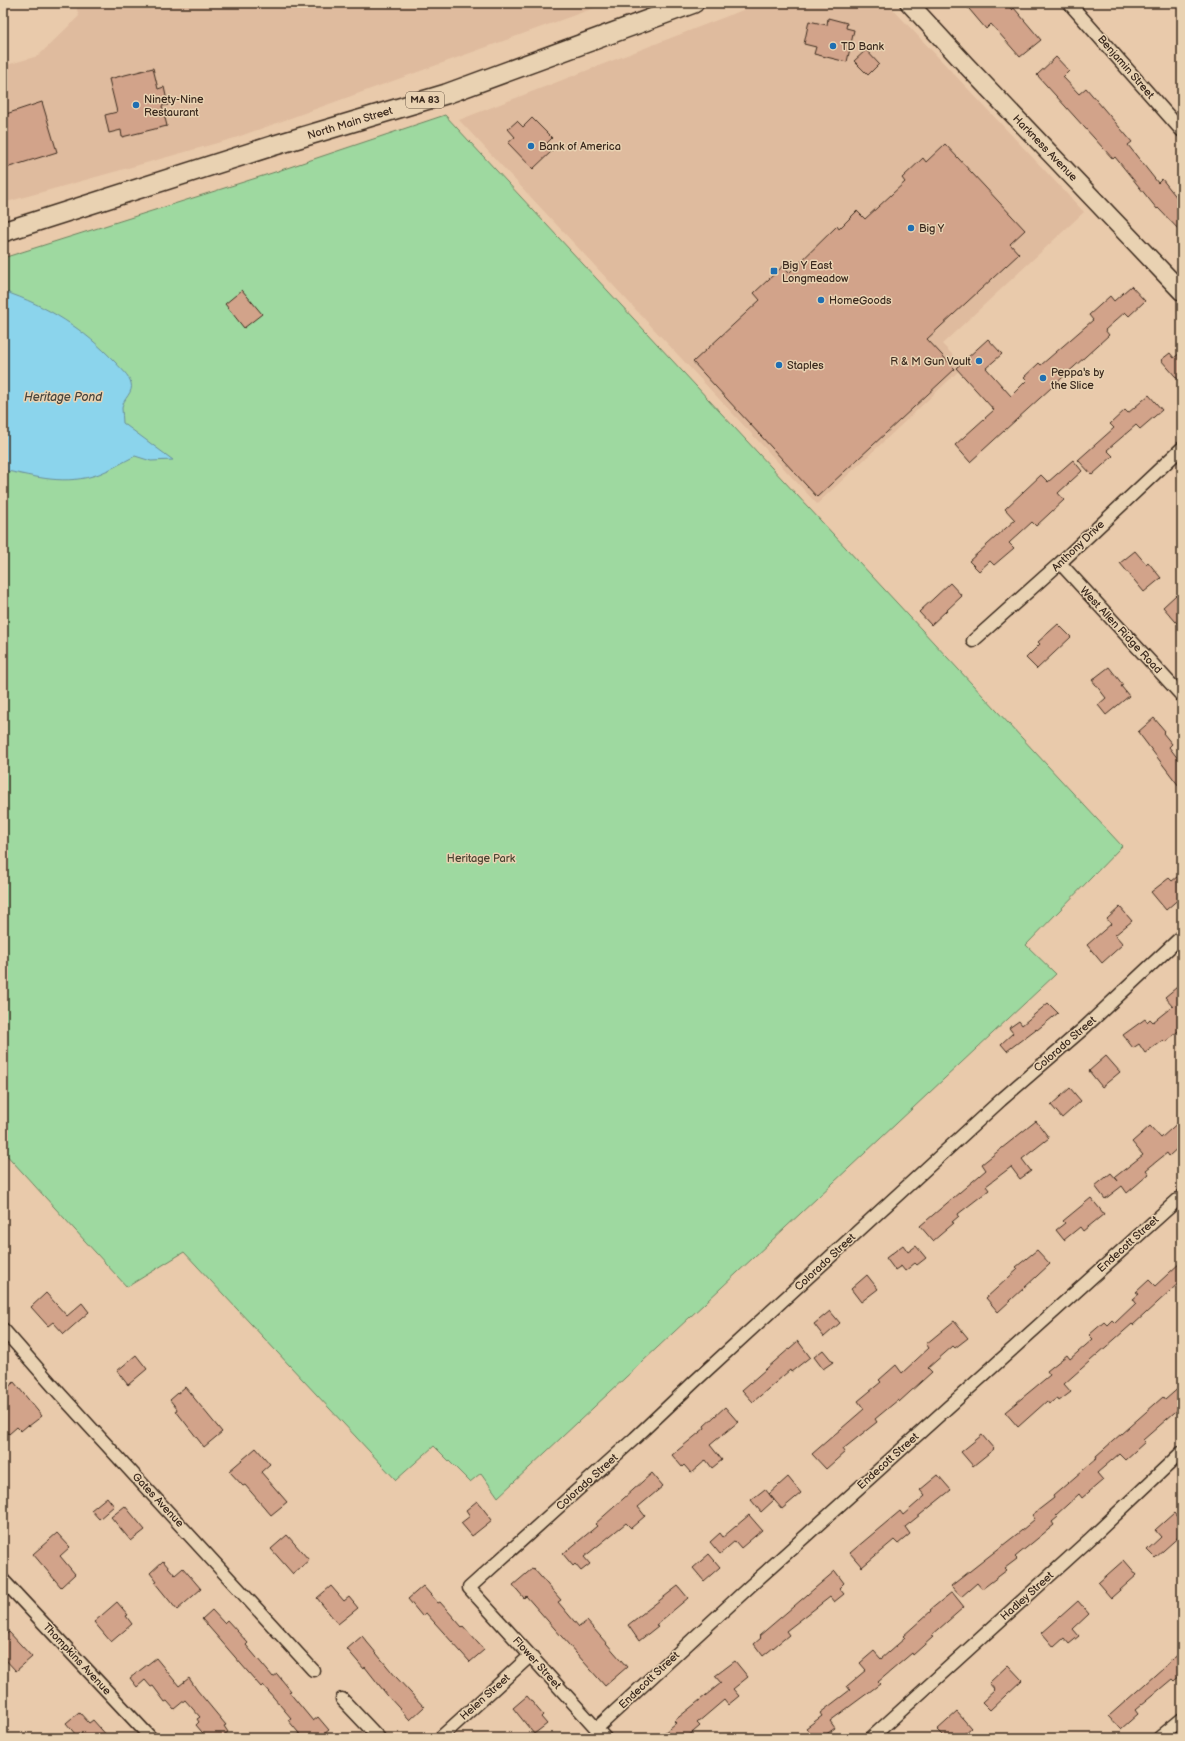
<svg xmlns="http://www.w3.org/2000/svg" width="1185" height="1741" font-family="'Balsamiq Sans',sans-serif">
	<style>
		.built { fill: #dfbb9e }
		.green { fill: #9ed9a0; stroke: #6c825f }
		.water { fill: #8bd4ec; stroke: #6b909a }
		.building { fill: #d2a38a; stroke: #3b2a1e }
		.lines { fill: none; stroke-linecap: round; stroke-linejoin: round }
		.minor-casing { stroke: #3b2a1e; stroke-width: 15 }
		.secondary-casing { stroke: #3b2a1e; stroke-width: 20 }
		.primary-casing { stroke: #3b2a1e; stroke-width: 22 }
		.minor { stroke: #e9d2b2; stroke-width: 12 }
		.secondary { stroke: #e9d2b2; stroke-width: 17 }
		.primary { stroke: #e9d2b2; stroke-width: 19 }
		.poi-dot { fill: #1f6fb2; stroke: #e9d2b2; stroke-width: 1.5 }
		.labels { text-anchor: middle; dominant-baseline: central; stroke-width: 3; stroke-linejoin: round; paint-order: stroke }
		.shield { fill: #e9d2b2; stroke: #6f5c4a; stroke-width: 1 }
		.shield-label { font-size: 10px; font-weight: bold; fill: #3b2a1e }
		.poi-label { font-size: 11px; fill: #3b2a1e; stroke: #e9d2b2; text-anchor: start }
		.street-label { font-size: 11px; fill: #3b2a1e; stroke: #e9d2b2 }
		.park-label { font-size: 11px; fill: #4a4432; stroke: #e9d2b2 }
		.water-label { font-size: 12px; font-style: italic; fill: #47443d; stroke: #e9d2b2 }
	</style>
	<rect width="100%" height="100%" fill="#e9caab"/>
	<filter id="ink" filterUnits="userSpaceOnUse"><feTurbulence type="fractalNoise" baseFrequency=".025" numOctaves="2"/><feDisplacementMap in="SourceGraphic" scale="8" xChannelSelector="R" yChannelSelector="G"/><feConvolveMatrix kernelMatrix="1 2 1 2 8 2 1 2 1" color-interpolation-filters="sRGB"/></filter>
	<g filter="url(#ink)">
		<path class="built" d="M75 3H608L235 138 3 203V66L38 56 79 16Z
			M761 3H887L1084 212 942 344 964 366 817 504 459 120Z"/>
		<path class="green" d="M445 115 1122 846 1026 945 1056 974 498 1497 481 1473 470 1482 434 1446 396 1480 184 1252 127 1287 3 1151V258L272 173Z"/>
		<path class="water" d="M3 291C48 306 84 329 116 363 121 369 129 375 131 383 134 393 123 398 122 408 122 413 123 418 123 423L173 460 151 461 135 456C123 462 112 469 99 474 66 486 36 477 3 470Z"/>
		<path class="building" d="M964 3H1007L1012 10 1014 8 1041 40 1020 57 991 24 986 29Z
			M828 18 847 23 846 28 854 30 847 62 814 54 816 47 804 44 809 21 827 25Z
			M866 50 879 64 868 75 854 61Z
			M1056 57 1069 71 1063 77 1079 94 1086 88 1132 142 1128 145 1158 183 1162 179 1182 204V233L1158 208 1157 209 1115 157 1113 159 1037 75Z
			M153 68 158 89 164 87 168 105 162 106 167 126 122 137 121 130 109 133 105 115 117 112 109 79Z
			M42 102 57 152 3 169V115Z
			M532 118 552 138 547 143 553 150 533 169 508 143 515 137 508 129 517 121 523 127Z
			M945 144 1025 230 1010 244 1019 254 927 339 955 369 817 497 693 362 760 300 754 293 783 266 789 273 837 226 839 229 857 211 865 219 905 182 902 178 923 158 926 162Z
			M1131 286 1145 301 1129 316 1125 312 1105 330 1109 335 970 462 955 445 994 410 956 368 988 339 1002 354 986 368 1011 396 1027 380 1024 377 1039 363 1041 365 1093 320 1089 315 1110 296 1114 301Z
			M242 290 262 314 244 328 225 304Z
			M1182 351V384L1161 360 1170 353 1174 358Z
			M1149 395 1162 410 1140 429 1136 425 1107 450 1113 456 1092 475 1078 460 1114 428 1110 424 1125 410 1128 413Z
			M1073 460 1082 471 1058 493 1064 500 1036 526 1032 522 1009 543 1014 548 994 565 990 561 979 571 969 561 1015 520 1005 509 1041 475 1048 482Z
			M1135 551 1146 564 1148 562 1161 578 1144 592 1120 563Z
			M950 583 962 596 931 625 919 612Z
			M1176 595 1182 601V629L1163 607Z
			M1058 624 1071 637 1037 669 1026 658 1040 644 1038 642Z
			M1109 667 1123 685 1121 686 1129 696 1106 715 1098 705 1106 698 1092 680Z
			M1154 718 1165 731 1163 733 1172 744 1169 747 1182 764V790L1138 732Z
			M1182 873V896L1166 910 1151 892 1169 878 1172 881Z
			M1120 907 1132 921 1115 935 1123 944 1102 963 1087 945 1111 924 1107 919Z
			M1182 983V1028L1165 1042 1163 1040 1145 1053 1139 1044 1133 1048 1123 1035 1145 1019 1147 1022 1150 1019 1153 1022 1173 1006 1165 997Z
			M1048 1003 1058 1013 1037 1030 1036 1029 1007 1051 1001 1044 1013 1033 1009 1028 1019 1021 1022 1025Z
			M1106 1056 1120 1072 1102 1087 1089 1071Z
			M1070 1088 1081 1101 1062 1118 1051 1105Z
			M1182 1119V1144L1169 1156 1167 1153 1146 1170 1149 1174 1127 1193 1122 1186 1105 1199 1095 1186 1111 1173 1118 1181 1115 1177 1143 1155 1132 1142 1150 1126 1161 1138Z
			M1036 1121 1049 1138 1022 1159 1031 1171 1020 1179 1011 1167 986 1186 989 1190 958 1214 959 1216 952 1222 954 1223 933 1241 920 1226 986 1170 982 1164Z
			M1091 1198 1104 1214 1083 1231 1080 1227 1064 1240 1056 1230 1065 1223 1063 1221Z
			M903 1245 908 1252 916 1246 926 1258 917 1265 915 1263 905 1271 901 1266 895 1270 886 1258Z
			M1037 1250 1050 1264 998 1312 986 1298 1018 1269 1016 1267Z
			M1182 1261V1280L1133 1325 1132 1324 1064 1384 1071 1392 1059 1401 1057 1398 1049 1404 1047 1401 1018 1427 1005 1412 1050 1375 1047 1371 1067 1355 1070 1359 1093 1339 1089 1335 1104 1322 1107 1325 1112 1320 1115 1323 1136 1303 1133 1299 1139 1294 1136 1292 1149 1280 1155 1286Z
			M867 1275 878 1289 861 1302 851 1289Z
			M46 1293 67 1316 82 1303 89 1312 64 1334 53 1322 48 1326 31 1307Z
			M830 1311 840 1323 824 1337 814 1324Z
			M954 1321 968 1338 955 1348 953 1346 928 1368 932 1372 899 1402 898 1400 875 1419 877 1422 843 1449 845 1452 826 1469 812 1454 864 1409 858 1401 881 1382 879 1380 896 1365 902 1373 929 1348 926 1344Z
			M798 1341 810 1357 791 1372 790 1370 753 1402 742 1390Z
			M823 1350 833 1362 823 1369 814 1357Z
			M136 1355 147 1369 128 1385 117 1371Z
			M14 1382 42 1416 29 1426 28 1425 21 1431 17 1427 9 1434 3 1427V1392Z
			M1182 1385V1406L1143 1440 1145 1442 1125 1460 1119 1454 1097 1473 1103 1480 1082 1498 1079 1494 1056 1515 1058 1517 1052 1522 1054 1525 1015 1557 1017 1559 1005 1568 1007 1570 982 1589 977 1583 961 1597 951 1586 1021 1531 1035 1519 1032 1515 1054 1498 1053 1496 1097 1458 1096 1456 1163 1397 1165 1400Z
			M185 1387 222 1432 204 1447 176 1411 177 1409 170 1400Z
			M725 1407 738 1422 710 1445 722 1460 712 1468 706 1460 691 1473 684 1465 682 1467 672 1455 705 1428 704 1426Z
			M982 1435 994 1449 973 1466 961 1452Z
			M256 1448 270 1464 261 1472 287 1502 271 1515 245 1485 243 1486 229 1471Z
			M652 1473 663 1486 638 1507 645 1516 631 1528 626 1523 584 1557 590 1564 581 1571 575 1564 573 1566 563 1554 597 1526 595 1524Z
			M938 1475 951 1490 905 1527 910 1534 898 1544 894 1540 862 1567 850 1553 900 1511 903 1515 925 1496 920 1490Z
			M788 1477 801 1493 782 1509 769 1494Z
			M765 1489 774 1500 761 1512 751 1500Z
			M107 1497 114 1506 99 1519 91 1510Z
			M477 1501 492 1520 472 1536 461 1523 470 1516 466 1510Z
			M125 1506 145 1530 131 1541 111 1517Z
			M1174 1513 1182 1523V1534L1155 1558 1147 1550 1161 1537 1155 1530Z
			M749 1515 762 1530 741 1548 735 1541 720 1554 710 1542 720 1533 723 1537Z
			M57 1533 70 1547 60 1556 75 1574 61 1587 33 1554Z
			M287 1535 309 1560 293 1574 271 1549Z
			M709 1554 720 1567 704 1581 693 1568Z
			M1124 1560 1137 1575 1111 1598 1098 1583Z
			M163 1561 175 1575 183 1568 201 1589 177 1610 155 1583 157 1582 150 1573Z
			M533 1568 561 1600 558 1602 579 1627 587 1621 627 1667 605 1686 526 1596 524 1598 513 1585Z
			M835 1571 844 1583 839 1588 844 1594 834 1602 830 1597 786 1631 789 1635 763 1656 754 1644 761 1638 759 1636Z
			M331 1586 344 1601 349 1597 358 1608 338 1624 317 1598Z
			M423 1586 438 1603 440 1602 462 1627 463 1626 484 1650 470 1662 426 1613 422 1616 408 1599Z
			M678 1586 688 1598 656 1625 658 1626 639 1641 628 1625Z
			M952 1592 964 1607 931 1636 933 1637 913 1655 912 1653 878 1682 880 1684 830 1721 835 1728 821 1738H814L806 1728 822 1716 820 1713 850 1690 847 1686 866 1670 860 1663 874 1651 881 1659 905 1638 903 1636 931 1611 930 1610Z
			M1078 1601 1089 1614 1073 1629 1079 1636 1069 1644 1064 1638 1054 1647 1042 1633Z
			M117 1602 128 1615 126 1616 132 1624 111 1642 94 1622Z
			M212 1610 224 1623 227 1620 248 1643 246 1645 273 1677 277 1674 291 1691 289 1692 313 1721 318 1717 329 1730 319 1738H303L288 1720 291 1718 263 1685 261 1687 202 1619Z
			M9 1632 32 1657 16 1671 3 1657V1637Z
			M362 1636 396 1677 424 1707 410 1720 387 1695 365 1667 364 1669 347 1649Z
			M1182 1651V1674L1174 1681 1172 1679 1135 1710 1138 1714 1121 1729 1109 1716Z
			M156 1658 179 1686 189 1678 197 1690 226 1725 224 1726 228 1732 220 1738H207L196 1725 199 1722 197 1719 200 1717 185 1700 174 1709 167 1701 165 1702 153 1686 151 1687 145 1680 137 1687 130 1678Z
			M735 1661 748 1677 733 1689 739 1696 728 1705 724 1700 697 1723 700 1726 686 1738H658L676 1723 674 1721 721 1683 715 1676Z
			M1008 1665 1022 1680 990 1710 982 1702 995 1690 989 1683Z
			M527 1696 543 1715 541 1717 547 1724 534 1734 513 1708Z
			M79 1712 89 1723 93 1720 109 1738H85L80 1732 76 1735 66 1723Z
			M957 1712 971 1728 959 1738H945L937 1730Z"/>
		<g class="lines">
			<defs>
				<path id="minor" d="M1069 3 1182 131
					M1060 563 1182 696
					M973 641 1060 563 1182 448
					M3 1329 60 1394 313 1670
					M3 1580 151 1738
					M342 1699 379 1738
					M596 1729 748 1588 1182 1196
					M440 1738 530 1656
					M605 1738 469 1588 635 1438 694 1382 1001 1100 1083 1029 1182 936
					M871 1738 1090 1539 1182 1452
					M1159 1738 1182 1719"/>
				<path id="secondary" d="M909 3 965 64 1182 292"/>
				<path id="primary" d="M3 232 272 146 446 94 694 3"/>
			</defs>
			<use href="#minor" class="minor-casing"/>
			<use href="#secondary" class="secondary-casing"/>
			<use href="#primary" class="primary-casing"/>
			<use href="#minor" class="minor"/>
			<use href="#secondary" class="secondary"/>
			<use href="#primary" class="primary"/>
		</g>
	</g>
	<g class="poi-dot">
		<circle cx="833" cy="46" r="4"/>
		<circle cx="136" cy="105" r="4"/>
		<circle cx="531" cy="146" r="4"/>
		<circle cx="911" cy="228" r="4"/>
		<rect x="770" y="267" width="8" height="8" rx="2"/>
		<circle cx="821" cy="300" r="4"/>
		<circle cx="979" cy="361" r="4"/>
		<circle cx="779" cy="365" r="4"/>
		<circle cx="1043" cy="378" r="4"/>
	</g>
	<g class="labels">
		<rect class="shield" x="406" y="92" width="38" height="16" rx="3"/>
		<g class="shield-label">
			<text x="425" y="100">MA 83</text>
		</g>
		<g class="poi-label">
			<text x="841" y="46">TD Bank</text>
			<text x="144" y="99">Ninety-Nine<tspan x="144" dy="13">Restaurant</tspan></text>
			<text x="539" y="146">Bank of America</text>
			<text x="919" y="228">Big Y</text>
			<text x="782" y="265">Big Y East<tspan x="782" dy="13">Longmeadow</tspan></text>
			<text x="829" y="300">HomeGoods</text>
			<text x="971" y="361" text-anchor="end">R &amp; M Gun Vault</text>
			<text x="787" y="365">Staples</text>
			<text x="1051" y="372">Peppa's by<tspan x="1051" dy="13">the Slice</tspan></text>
		</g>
		<g class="street-label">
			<text transform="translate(1126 67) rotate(49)">Benjamin Street</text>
			<text transform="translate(350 123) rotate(-17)">North Main Street</text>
			<text transform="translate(1045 148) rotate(46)">Harkness Avenue</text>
			<text transform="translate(1078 546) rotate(-44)">Anthony Drive</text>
			<text transform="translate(1121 630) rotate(47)">West Allen Ridge Road</text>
			<text transform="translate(1065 1044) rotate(-41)">Colorado Street</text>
			<text transform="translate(1128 1244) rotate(-42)">Endecott Street</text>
			<text transform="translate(825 1262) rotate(-43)">Colorado Street</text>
			<text transform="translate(888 1461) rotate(-42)">Endecott Street</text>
			<text transform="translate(587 1482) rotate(-42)">Colorado Street</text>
			<text transform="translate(158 1500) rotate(47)">Gates Avenue</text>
			<text transform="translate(1027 1596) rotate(-42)">Hadley Street</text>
			<text transform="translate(77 1659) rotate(47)">Thompkins Avenue</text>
			<text transform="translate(537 1663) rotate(48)">Flower Street</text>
			<text transform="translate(649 1680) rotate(-43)">Endecott Street</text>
			<text transform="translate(485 1697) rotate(-42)">Helen Street</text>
		</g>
		<g class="park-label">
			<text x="481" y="858">Heritage Park</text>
		</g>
		<g class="water-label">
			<text x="63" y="397">Heritage Pond</text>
		</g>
	</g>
	<rect width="1185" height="1741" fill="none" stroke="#e9d2b2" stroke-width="16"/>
	<rect x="8" y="8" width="1169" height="1725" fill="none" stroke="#3b2a1e" stroke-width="1.5" filter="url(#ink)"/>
</svg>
